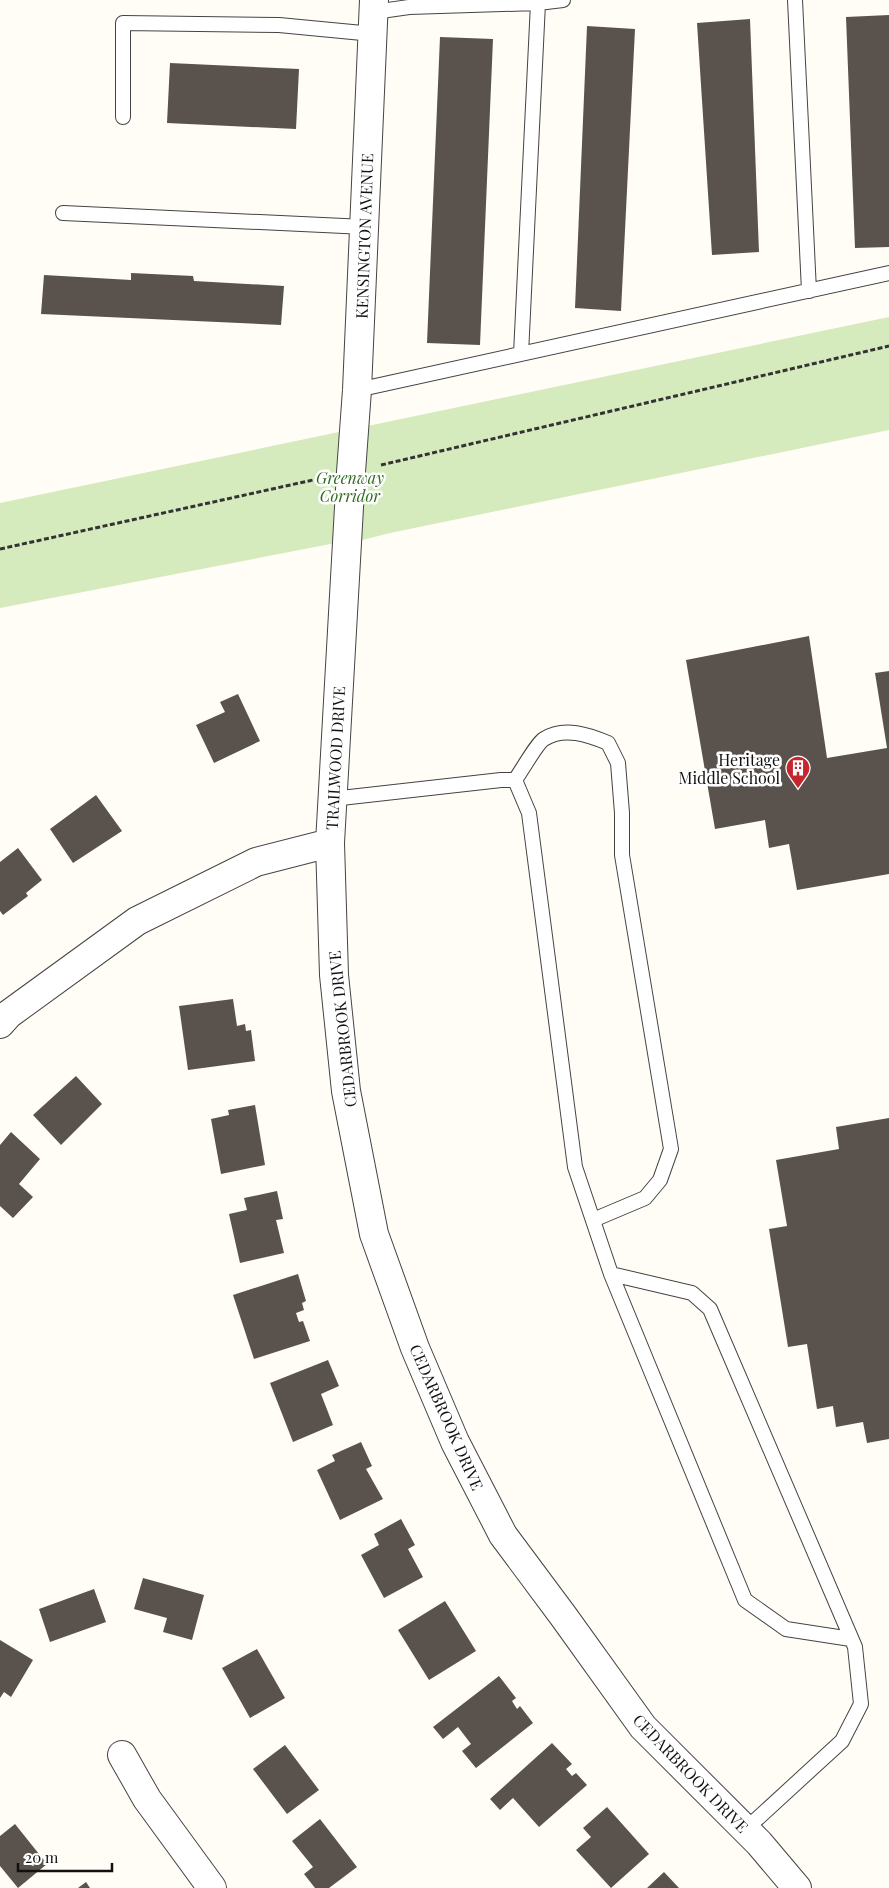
<svg xmlns="http://www.w3.org/2000/svg" width="889" height="1888" font-family="'Playfair Display',serif">
	<style>
		.green { fill: #d5ebbd }
		.building { fill: #5a524d }
		.lines { fill: none; stroke-linecap: round; stroke-linejoin: round }
		.service-casing { stroke: #444; stroke-width: 16 }
		.minor-casing { stroke: #444; stroke-width: 30 }
		.path { stroke: #333; stroke-width: 3; stroke-dasharray: 5 2.5; stroke-linecap: butt }
		.service { stroke: #fff; stroke-width: 14 }
		.minor { stroke: #fff; stroke-width: 28 }
		.labels { text-anchor: middle; dominant-baseline: central; stroke-width: 5; stroke-linejoin: round; paint-order: stroke }
		.street-label { font-size: 16px; fill: #111; stroke: #fff }
		.park-label { font-size: 16px; font-style: italic; fill: #2f6b1f; stroke: #fff }
		.poi-label { font-size: 16px; fill: #111; stroke: #fff; text-anchor: end }
	</style>
	<rect width="100%" height="100%" fill="#fffdf5"/>
	<path class="green" d="M889 317V430L390 533 347 544 346 541 0 608V503Z"/>
	<path class="building" d="M889 15V247L855 248 846 17Z
		M750 19 759 252 712 255 697 23Z
		M587 26 635 29 621 311 575 308Z
		M440 37 493 39 480 345 427 343Z
		M170 63 299 69 296 129 167 123Z
		M131 273 193 276 194 281 284 286 281 325 41 314 44 275 131 280Z
		M809 636 827 758 887 748 875 673 889 671V874L797 890 789 844 769 848 765 820 715 829 686 660Z
		M238 694 260 741 214 763 196 725 225 712 220 702Z
		M96 795 122 831 73 863 50 829Z
		M18 848 42 880 26 893 28 896 3 915 0 911V862Z
		M233 999 237 1026 245 1024 246 1031 251 1030 255 1061 188 1070 179 1006Z
		M76 1076 102 1104 61 1145 33 1115Z
		M255 1105 265 1165 221 1174 211 1119 229 1115 228 1110Z
		M889 1118V1439L867 1443 863 1422 836 1427 833 1406 817 1409 807 1344 788 1347 769 1229 787 1226 776 1160 839 1149 836 1127Z
		M11 1132 40 1159 19 1184 33 1197 13 1218 0 1206V1145Z
		M277 1191 283 1219 276 1220 284 1253 240 1263 229 1214 247 1210 244 1198Z
		M298 1274 306 1301 302 1303 304 1310 296 1313 299 1322 303 1321 310 1341 254 1359 233 1295Z
		M328 1360 339 1386 321 1394 333 1425 293 1442 270 1383Z
		M361 1442 372 1466 366 1469 383 1499 340 1520 317 1470 335 1461 332 1455Z
		M401 1519 415 1545 408 1549 423 1577 384 1598 361 1555 379 1545 374 1534Z
		M143 1578 204 1595 192 1640 163 1632 167 1618 134 1609Z
		M94 1589 106 1622 50 1642 39 1609Z
		M445 1601 476 1651 429 1680 398 1630Z
		M0 1640 33 1660 11 1697 4 1692 0 1698Z
		M257 1649 285 1698 250 1718 222 1668Z
		M499 1676 516 1698 512 1701 517 1709 520 1706 533 1723 476 1768 462 1751 471 1744 458 1727 443 1739 433 1727Z
		M552 1743 572 1764 566 1769 572 1776 576 1773 587 1785 539 1827 513 1798 500 1810 490 1799Z
		M285 1745 319 1790 287 1814 253 1769Z
		M607 1807 649 1854 611 1888 576 1850 591 1837 583 1828Z
		M320 1819 357 1867 329 1888H315L304 1874 313 1867 292 1841Z
		M15 1824 47 1864 18 1888 0 1866V1836Z
		M664 1872 679 1888H647Z
		M86 1882 90 1888H78Z"/>
	<g class="lines">
		<defs>
			<path id="service" d="M795 0 809 291
				M374 12 409 7 538 3 563 0
				M123 117V23L279 25 373 34
				M63 213 365 227
				M521 354 538 3
				M357 390 889 273
				M515 780 529 813 575 1167 611 1274 745 1600 786 1629 851 1639
				M515 780C521 772 537 743 544 739 564 726 589 735 608 743L618 763 622 813V855L671 1149 660 1180 645 1198 593 1220
				M332 799 501 780H515
				M611 1274 692 1293 710 1309 855 1647 861 1704 842 1741 745 1830"/>
			<path id="minor" d="M330 843 334 975 346 1091 374 1234 415 1348 455 1442 503 1535 564 1617 643 1727 759 1843 797 1888
				M0 1024 9 1014 137 921 256 862 330 843 351 472 357 390 374 0
				M122 1755 147 1799 212 1888"/>
		</defs>
		<use href="#service" class="service-casing"/>
		<use href="#minor" class="minor-casing"/>
		<path class="path" d="M381 465 889 346
			M0 549 322 478"/>
		<use href="#service" class="service"/>
		<use href="#minor" class="minor"/>
	</g>
	<defs>
		<symbol id="building-pin" viewBox="-11 -11 22 30"><path d="M0 17L-7.5 6A9.5 9.5 0 1 1 7.5 6Z" fill="#c4262e" stroke="#fff"/><path d="M-4-6H4V6H1V3H-1V6H-4ZM-2.5-4.3h1.7v1.8h-1.7ZM.8-4.3h1.7v1.8H.8ZM-2.5-1h1.7V.8h-1.7ZM.8-1h1.7V.8H.8Z" fill="#fff"/></symbol>
	</defs>
	<g fill-rule="evenodd">
		<use href="#building-pin" x="784" y="754" width="28" height="38"/>
	</g>
	<g class="labels">
		<g class="street-label">
			<text transform="translate(364 236) rotate(-88)">KENSINGTON AVENUE</text>
			<text transform="translate(335 758) rotate(-87)">TRAILWOOD DRIVE</text>
			<text transform="translate(342 1029) rotate(-96)">CEDARBROOK DRIVE</text>
			<text transform="translate(447 1417) rotate(66)">CEDARBROOK DRIVE</text>
			<text transform="translate(691 1773) rotate(46)">CEDARBROOK DRIVE</text>
		</g>
		<g class="park-label">
			<text x="350" y="477">Greenway<tspan x="350" dy="18">Corridor</tspan></text>
		</g>
		<g class="poi-label">
			<text x="780" y="759">Heritage<tspan x="780" dy="18">Middle School</tspan></text>
		</g>
	</g>
	<path d="M18 1863v8h94v-8" fill="none" stroke="#111111" stroke-width="2.5"/>
	<text x="25" y="1863" font-size="15" fill="#111111" stroke="#ffffff" stroke-width="4" paint-order="stroke">20 m</text>
</svg>
